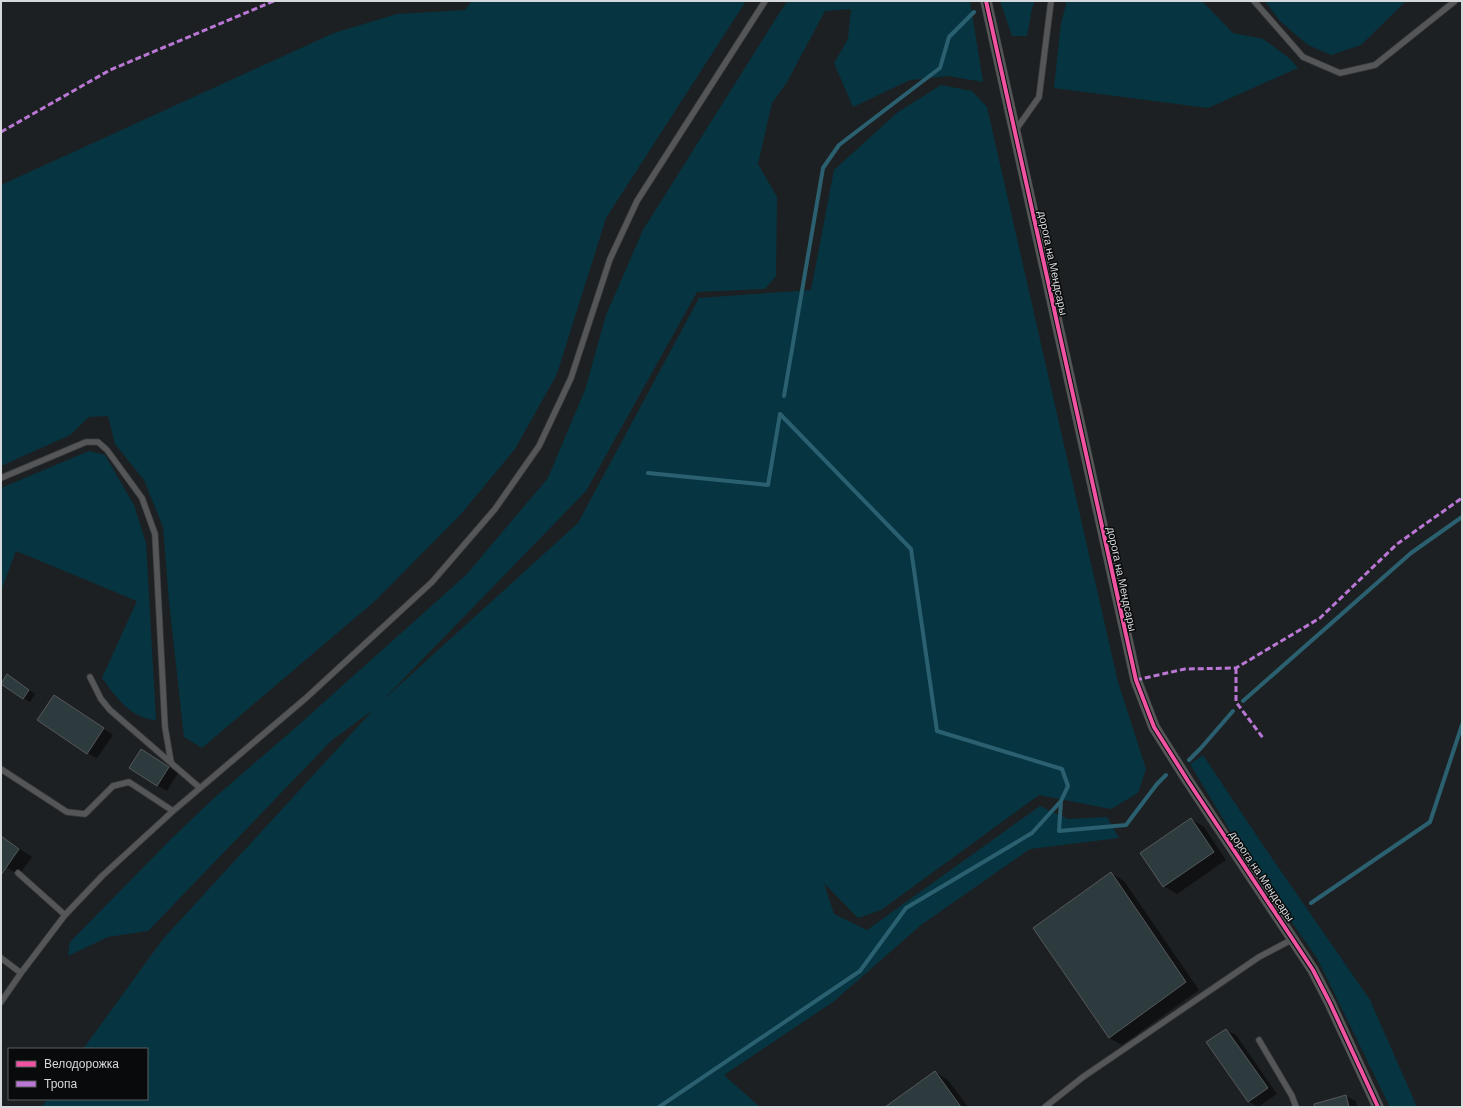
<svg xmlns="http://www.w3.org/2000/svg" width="1463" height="1108" font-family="Helvetica,sans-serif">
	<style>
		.green { fill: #063541 }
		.shadow { fill: #0007 }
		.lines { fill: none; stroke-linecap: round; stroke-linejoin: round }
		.stream { stroke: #2a6070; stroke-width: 4 }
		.building { fill: #2d3a3e; stroke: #56595a }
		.lane-casing { stroke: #393b3d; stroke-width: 7 }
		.street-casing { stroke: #393b3d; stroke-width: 12 }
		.lane { stroke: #545657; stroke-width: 5.5 }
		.street { stroke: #545657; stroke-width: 11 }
		.quiet { stroke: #ba77d6; stroke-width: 3; stroke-dasharray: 6 3; stroke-linecap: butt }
		.cycleway-casing { stroke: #080a0b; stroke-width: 6 }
		.cycleway { stroke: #f153a3; stroke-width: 4 }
		.labels { text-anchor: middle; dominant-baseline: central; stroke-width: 3; stroke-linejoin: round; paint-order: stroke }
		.street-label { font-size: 11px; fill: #d6d9db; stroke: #080a0b }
	</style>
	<rect width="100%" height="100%" fill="#1d2022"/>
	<path class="green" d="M472 1H746L606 218 557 374 515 449 461 514 375 601 202 748 184 737 169 601 163 527 144 480 115 444 108 416 89 417 70 435 1 466V185L334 33 397 14 465 10Z
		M787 1H970L983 82 949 76 910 80 853 107 834 63 848 39 851 9 825 11 787 82 772 103 758 164 777 197 776 276 765 289 697 292 586 491 382 701 578 523 699 298 811 290 834 170 898 112 941 85 972 91 987 107 1118 682 1146 769 1138 793 1111 809 1039 795 881 910 858 918 824 883 834 914 867 930 1040 806 1068 819 1107 817 1119 838 1030 849 921 925 833 1002 724 1075 760 1107H42L47 1099H147V1049H83L163 939 373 710 332 740 148 931 108 937 68 956 70 942 171 839 213 799 294 729 466 575 548 478 585 390 606 315 643 230Z
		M1000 1H1035L1032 8 1027 36H1012Z
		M1067 1H1202L1233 33 1263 39 1289 58 1298 68 1208 108 1054 88 1061 23Z
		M1265 1H1406L1361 45 1331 55 1308 45 1280 21Z
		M89 451 105 455 134 505 146 543 156 720C130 718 116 697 102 678L137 601 16 551 1 591V488Z
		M1203 755 1265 848 1370 1000 1417 1107H1390L1317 958 1246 857 1190 764Z"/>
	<path class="shadow" d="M13 679 35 694 30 702 1 684Z
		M64 702 113 735 97 758 87 753Z
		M151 756 178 773 167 791 157 785Z
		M1191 819 1204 827 1226 860 1177 894 1164 886 1141 853Z
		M1 836 32 857 19 875 1 864Z
		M1111 873 1124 881 1199 990 1122 1045 1109 1038Z
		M1226 1030 1236 1035 1277 1094 1258 1107 1248 1101Z
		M935 1072 948 1080 968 1107H887Z
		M1346 1096 1356 1101 1357 1107H1306Z"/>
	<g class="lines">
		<path class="stream" d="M784 396 823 168 839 145 940 68 949 37 974 12
			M780 414 911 549 937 731 1062 769 1068 786 1061 801
			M648 473 768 485 780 414
			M1243 701 1411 553 1462 517
			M1189 760 1201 748 1233 711
			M1311 903 1430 822 1462 725
			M659 1107 860 971 906 908 1032 833 1061 801 1059 831 1126 825 1157 784 1166 775"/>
	</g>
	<path class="building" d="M7 674 29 690 23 699 1 684Z
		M54 695 104 728 87 754 37 720Z
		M141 749 169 767 157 786 129 768Z
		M1191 818 1214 852 1163 887 1140 853Z
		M1 836 19 849 1 875Z
		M1111 872 1186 982 1109 1038 1033 928Z
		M1226 1029 1268 1088 1248 1102 1206 1042Z
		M935 1071 961 1107H885Z
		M1346 1095 1349 1107H1314V1104Z"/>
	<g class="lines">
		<defs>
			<path id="lane" d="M1254 1 1303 57 1340 73 1375 65 1455 1
				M1015 131 1039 97 1051 1
				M1 478 86 442H98L107 450 142 498 155 534 165 727 171 762
				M90 677 101 699 110 710 200 788
				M1 769 67 812 85 814 113 786 129 782 173 811
				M18 873 65 915
				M1 958 21 973
				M1 1002 21 973 65 915 102 876 173 811 306 698 432 582 495 509 539 446 571 378 610 259 637 201 765 1
				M1259 1040 1292 1096 1296 1107
				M1045 1107 1083 1077 1259 957 1293 939"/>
			<path id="street" d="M986 1 1136 680 1154 727 1188 781 1313 970 1330 1003 1378 1107"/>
		</defs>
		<use href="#lane" class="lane-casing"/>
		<use href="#street" class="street-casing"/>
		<use href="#lane" class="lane"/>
		<use href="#street" class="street"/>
		<path class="quiet" d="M1 132 110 70 274 1
			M1236 668V702L1263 738
			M1136 680 1185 669 1236 668 1320 618 1397 544 1462 498"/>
		<defs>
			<path id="cycleway" d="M986 1 1136 680 1154 727 1188 781 1313 970 1330 1003 1378 1107"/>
		</defs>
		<use href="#cycleway" class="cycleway-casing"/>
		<use href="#cycleway" class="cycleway"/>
	</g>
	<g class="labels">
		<g class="street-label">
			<text transform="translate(1053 263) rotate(78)">дорога на Мендсары</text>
			<text transform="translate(1122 579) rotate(78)">дорога на Мендсары</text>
			<text transform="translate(1262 876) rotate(56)">дорога на Мендсары</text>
		</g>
	</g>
	<rect width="1463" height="1108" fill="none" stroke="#d6d9db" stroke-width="4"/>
	<rect x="8" y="1048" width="140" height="52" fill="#080a0b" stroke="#5a5d5e"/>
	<rect x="16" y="1061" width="20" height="6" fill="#f153a3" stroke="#5a5d5e"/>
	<text x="44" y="1068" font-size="12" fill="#d6d9db">Велодорожка</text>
	<rect x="16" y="1081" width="20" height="6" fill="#ba77d6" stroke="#5a5d5e"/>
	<text x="44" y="1088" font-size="12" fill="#d6d9db">Тропа</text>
</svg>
